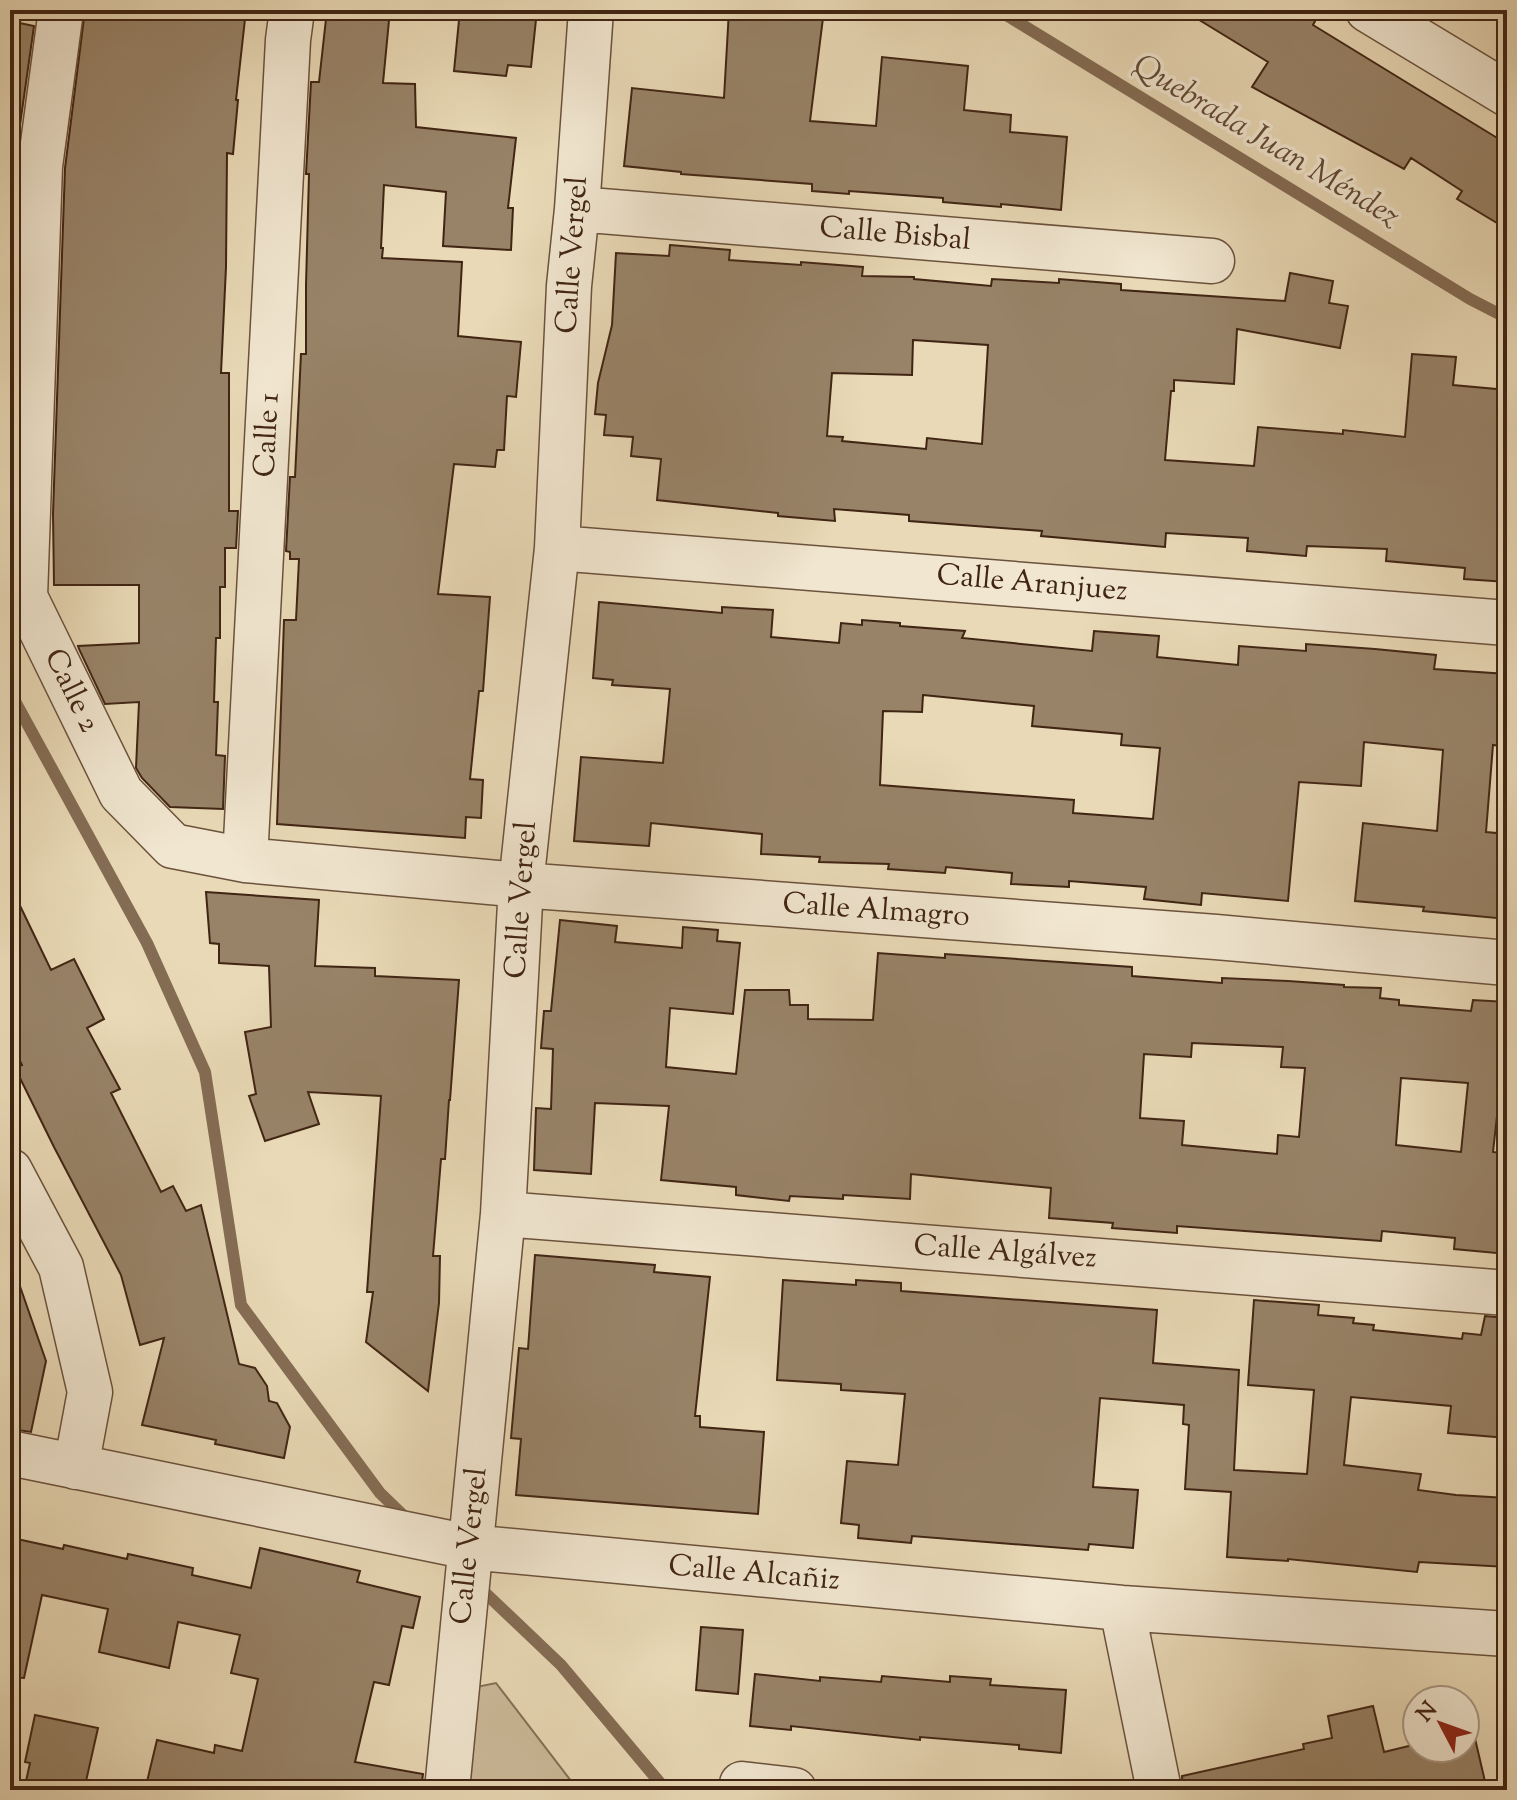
<svg xmlns="http://www.w3.org/2000/svg" width="1517" height="1800" font-family="'Sorts Mill Goudy',serif">
	<style>
		.green { fill: #ccba9a; stroke: #867057; stroke-width: 2 }
		.lines { fill: none; stroke-linecap: round; stroke-linejoin: round }
		.stream { stroke: #846c54; stroke-width: 12 }
		.building { fill: #988368; stroke: #412514; stroke-width: 2; fill-rule: evenodd }
		.minor-casing { stroke: #6b523c; stroke-width: 47 }
		.minor { stroke: #f1e6d0; stroke-width: 44 }
		.labels { text-anchor: middle; dominant-baseline: central; stroke-width: 7; stroke-linejoin: round; paint-order: stroke }
		.street-label { font-size: 30px; fill: #412514; stroke: #f1e6d0 }
		.water-label { font-size: 32px; font-style: italic; fill: #624934; stroke: #f1e6d0 }
	</style>
	<rect width="100%" height="100%" fill="#e9d9b6"/>
	<filter id="stains"><feTurbulence type="fractalNoise" baseFrequency=".0025" numOctaves="4"/><feColorMatrix values="0 0 0 0 .2 0 0 0 0 .09 0 0 0 0 .02 0 0 0 .5 -.17"/></filter>
	<radialGradient id="worn" r=".72"><stop offset=".6" stop-color="#630" stop-opacity="0"/><stop offset="1" stop-color="#630" stop-opacity=".3"/></radialGradient>
	<path class="green" d="M496 1683 578 1790H458L466 1689Z"/>
	<g class="lines">
		<path class="stream" d="M998 10 1470 299 1507 318
			M10 692 147 943 205 1072 241 1305 380 1493 407 1519
			M479 1587 561 1665 666 1790"/>
	</g>
	<path class="building" d="M85 10H246L236 100H238L233 154 227 153 226 267 221 373H229V511H238L236 548H225V587H220V638H216L214 702H218L216 755 225 756 223 809 170 807 142 778 136 768 139 702 105 704 79 649 78 646 139 643V585H54L53 514 65 168Z
		M327 10H390L383 83 415 84 416 127 516 138 508 208H513L511 250 443 246 446 192 384 185 381 248H383L382 258 462 262 458 336 521 342 516 397 507 396 504 450H497L495 467 454 464 438 594 490 597 483 691H479L470 779 483 780 481 818 466 817 465 838 277 824 284 620H296L299 559H290V552L286 551 290 477H295L301 354H306V285L309 174H306L311 82H319Z
		M460 10H537L531 67 508 65 506 76 454 71Z
		M729 10H824L810 121 876 126 882 57 968 66 964 110 1011 115 1010 132 1067 137 1061 210 1001 204V207L943 202V198L849 191V194L812 191V184L681 174V172L624 166 632 88 724 98Z
		M1183 10H1297L1315 21 1313 25 1507 144V229L1457 199 1462 191 1411 158 1404 169 1252 87 1268 62Z
		M10 21 34 26 18 139 10 138Z
		M670 245 730 250 729 260 801 265V262L863 267 862 276 914 277V279L991 286 992 279 1059 283V279L1121 284V290L1285 301 1290 273 1333 281 1329 303 1348 306 1340 348 1237 329 1234 384 1174 380V391H1171L1165 460 1254 466 1258 427 1343 434V430L1405 437 1412 354 1456 357 1453 385 1507 390V582L1464 579 1465 568 1386 561 1387 549 1307 546 1306 556 1247 551 1248 538 1166 533 1165 547 1041 536 1042 531 909 521V515L834 509 835 521 778 516V513L657 500 661 459 631 456 633 437 604 435 606 415 595 414 598 383 612 325 616 253 669 256ZM913 340 988 345 982 444 927 438 926 449 842 441 843 437 827 436 832 373 912 375Z
		M599 602 722 613V607L773 610 771 637 839 643 841 623 862 625V620L900 623V626L965 631 962 638 1092 651 1094 631 1159 636 1157 657 1238 665 1239 646 1306 651V644L1375 649 1436 655 1434 669 1507 674V747L1493 745 1486 832 1507 834V919L1423 911 1424 907 1355 901 1363 823 1437 831 1443 750 1364 742 1361 786 1299 782 1288 901 1202 893 1201 905 1144 899 1146 887 1069 881V887L1011 884 1012 873 946 867 945 873 888 869 889 864 819 862 820 857 761 854 762 834 651 823 649 846 574 841 581 757 663 763 670 689 612 685 613 680 593 678ZM923 695 1034 706 1032 726 1122 734 1121 745 1160 748 1153 819 1073 813 1074 800 880 785 883 711 922 712Z
		M10 885 51 970 74 959 104 1019 87 1028 120 1089 111 1093 161 1192 173 1186 186 1211 201 1205 239 1364 255 1368 267 1386 269 1401 277 1403 290 1427 284 1458 215 1444 216 1440 142 1425 164 1338 140 1345 121 1275 54 1147 15 1068 22 1065 10 1041Z
		M206 892 319 900 315 966 375 968V976L459 980 450 1100H449L445 1159H441L433 1256H440L439 1303 428 1391 366 1342 373 1292H367L381 1096 308 1092 319 1124 265 1141 249 1096 256 1094 245 1032 271 1027 269 966 219 963V944L210 943Z
		M560 920 617 926 615 942 682 948 683 927 718 930 717 941 740 943 733 1014 670 1008 666 1067 736 1074 745 990H789L790 1005H808V1019L873 1020 878 953 945 958V954L1132 967V976L1222 983V978L1288 981 1344 985V987L1381 988 1380 998 1399 1000V1005L1471 1011 1473 1000 1507 1002V1071H1502L1493 1152 1507 1154V1254L1454 1249 1455 1238 1382 1231 1381 1241 1177 1226V1233L1112 1228 1113 1223 1049 1218 1051 1188 911 1174 910 1199 843 1195V1199L790 1196 789 1201 736 1195V1187L661 1180 669 1106 595 1103 591 1174 534 1170 536 1108 551 1109 553 1049 541 1048 544 1011H551ZM1192 1043 1283 1047 1281 1067 1305 1068 1299 1137 1278 1135 1277 1154 1182 1145 1184 1121 1140 1118 1144 1054 1191 1057ZM1401 1078 1468 1083 1461 1152 1396 1145Z
		M535 1255 655 1265 654 1272 710 1277 695 1416H700V1427L764 1432 758 1514 516 1495 521 1439 511 1438 519 1348 528 1349Z
		M15 1272 46 1361 31 1432 10 1429V1273Z
		M783 1280 856 1285V1280L901 1283V1291L1157 1310 1153 1363 1239 1370 1234 1470 1307 1474 1314 1390 1248 1385 1254 1300 1319 1305 1318 1315 1354 1318 1353 1323 1374 1325 1373 1330 1462 1339 1463 1333 1481 1335 1485 1316 1507 1318V1438L1448 1433 1451 1406 1351 1397 1344 1465 1421 1474 1418 1490 1456 1495 1507 1498V1567L1419 1562 1417 1572 1288 1559V1561L1227 1557 1231 1492 1185 1489 1189 1425 1183 1424 1184 1405 1100 1398 1093 1487 1138 1490 1133 1548 1089 1544 1088 1550 912 1536 911 1543 858 1538 859 1525 841 1523 847 1461 898 1465 905 1394 841 1390V1384L777 1380Z
		M17 1539 63 1549 64 1545 127 1559 128 1554 193 1568 192 1575 251 1588 260 1548 360 1571 357 1582 420 1597 413 1628 402 1626 389 1685 374 1682 355 1762 423 1774 421 1790H145L157 1740 214 1753 215 1745 242 1751 258 1679 231 1673 240 1635 178 1622 169 1668 99 1652 108 1609 42 1595 24 1678 10 1677V1575Z
		M701 1627 743 1630 738 1694 696 1690Z
		M755 1674 820 1681V1677L881 1682 882 1676 950 1682V1676L991 1679 990 1685 1066 1690 1061 1753 1019 1749V1745L920 1737V1740L791 1726V1730L750 1726Z
		M1373 1706 1384 1752 1417 1744V1748H1465V1732L1473 1730 1487 1790H1183L1182 1776 1304 1749 1303 1744 1332 1738 1328 1716Z
		M35 1715 98 1728 84 1790H24L30 1763 25 1762Z"/>
	<g class="lines">
		<defs>
			<path id="minor" d="M61 10 40 166 25 597 121 793 173 846 245 860 521 885 1216 937 1507 963
				M1368 10 1507 94
				M577 209 1212 261
				M557 548 1507 623
				M245 860 288 40 292 10
				M10 1171 61 1267 90 1392 76 1467
				M503 1214 1507 1293
				M10 1453 469 1547 1122 1608 1507 1634
				M1122 1608 1159 1790
				M742 1784 794 1790
				M447 1790 503 1214 521 885 557 548 569 286 577 209 591 10"/>
		</defs>
		<use href="#minor" class="minor-casing"/>
		<use href="#minor" class="minor"/>
	</g>
	<g class="labels">
		<g class="street-label">
			<text transform="translate(895 235) rotate(5)">Calle Bisbal</text>
			<text transform="translate(573 255) rotate(-86)">Calle Vergel</text>
			<text transform="translate(268 435) rotate(-87)">Calle 1</text>
			<text transform="translate(1032 584) rotate(5)">Calle Aranjuez</text>
			<text transform="translate(71 691) rotate(64)">Calle 2</text>
			<text transform="translate(522 900) rotate(-86)">Calle Vergel</text>
			<text transform="translate(876 911) rotate(4)">Calle Almagro</text>
			<text transform="translate(1005 1253) rotate(4)">Calle Algálvez</text>
			<text transform="translate(470 1546) rotate(-84)">Calle Vergel</text>
			<text transform="translate(754 1574) rotate(5)">Calle Alcañiz</text>
		</g>
		<g class="water-label">
			<text transform="translate(1266 142) rotate(31)">Quebrada Juan Méndez</text>
		</g>
	</g>
	<rect width="1517" height="1800" fill="none" stroke="#e9d9b6" stroke-width="40"/>
	<rect x="12" y="12" width="1493" height="1776" fill="none" stroke="#412514" stroke-width="4"/>
	<rect x="20" y="20" width="1477" height="1760" fill="none" stroke="#412514" stroke-width="2"/>
	<g transform="translate(1441 1724) rotate(311)"><circle r="38" fill="#f1e6d0" stroke="#ab9985" stroke-width="2"/>
	<path d="M0-6L14 30L0 20L-14 30Z" fill="#8f2418"/>
	<text y="-12" font-size="22" font-weight="bold" text-anchor="middle" fill="#412514">N</text>
	</g>
	<rect width="100%" height="100%" filter="url(#stains)"/>
	<rect width="100%" height="100%" fill="url(#worn)"/>
</svg>
